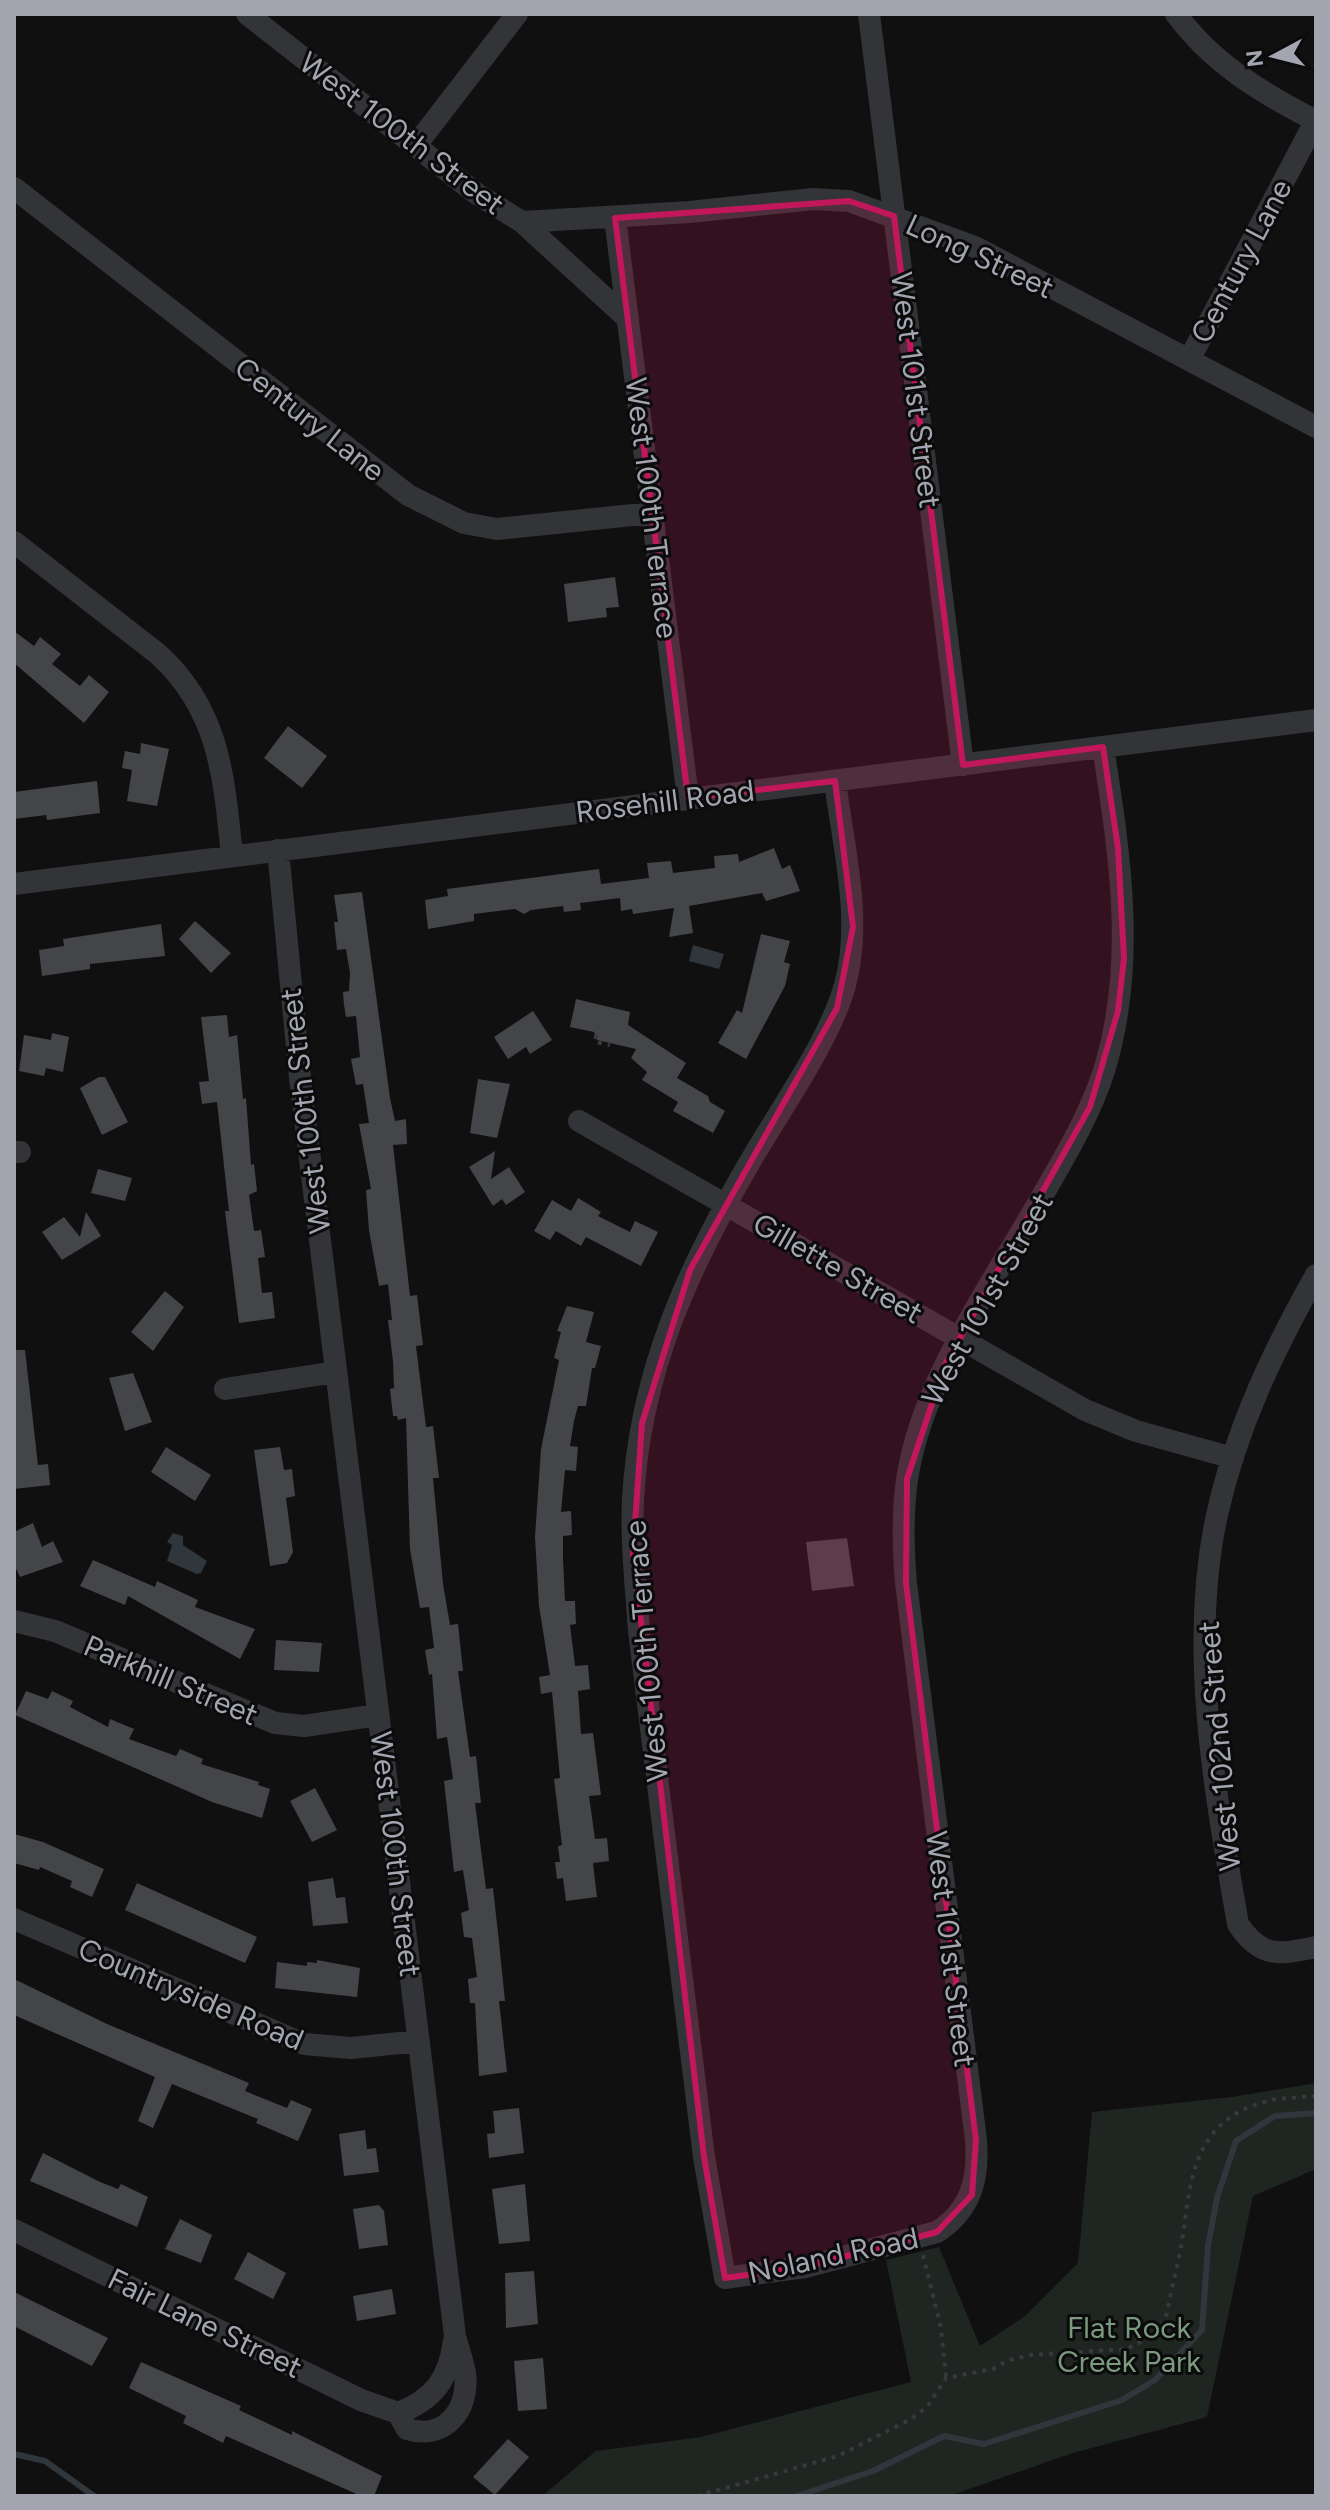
<svg xmlns="http://www.w3.org/2000/svg" width="1330" height="2510" font-family="Figtree,sans-serif">
	<style>
		.green { fill: #1f2520 }
		.water { fill: #2f363c }
		.lines { fill: none; stroke-linecap: round; stroke-linejoin: round }
		.stream { stroke: #2f363c; stroke-width: 6 }
		.building { fill: #444549 }
		.path { stroke: #38393d; stroke-width: 4; stroke-dasharray: 4 6; stroke-linecap: butt }
		.minor { stroke: #333438; stroke-width: 22 }
		.marked { fill: #c2185b; fill-opacity: 0.2; stroke: #c2185b; stroke-width: 6; stroke-linejoin: round }
		.labels { text-anchor: middle; dominant-baseline: central; stroke-width: 6; stroke-linejoin: round; paint-order: stroke }
		.street-label { font-size: 30px; fill: #a3a6b1; stroke: #0b0b0c }
		.park-label { font-size: 30px; fill: #7b9a7f; stroke: #0b0b0c }
	</style>
	<rect width="100%" height="100%" fill="#101011"/>
	<path class="green" d="M1316 2083V2169L1253 2196 1207 2417 1073 2453 949 2496H542L596 2451 701 2437 911 2382 886 2260 939 2247 980 2346 1025 2316 1078 2263 1092 2112 1232 2097Z"/>
	<path class="water" d="M693 945 724 954 719 969 689 961Z
		M173 1533 183 1536V1545L207 1561 201 1573 197 1574 167 1561 172 1545 167 1542Z"/>
	<g class="lines">
		<path class="stream" d="M14 2454 45 2461 94 2496
			M797 2496 873 2471 944 2436 984 2444 1122 2400 1155 2380 1202 2330 1208 2246 1217 2198 1236 2141 1275 2116 1316 2113"/>
	</g>
	<path class="building" d="M615 577 619 607 606 608 607 617 568 622 564 584Z
		M14 631 34 646 40 637 61 654 52 664 80 686 89 675 109 692 84 723 14 663Z
		M288 726 327 756 302 788 264 758Z
		M141 743 169 749 157 806 127 801 132 770 122 768 125 751 140 754Z
		M97 781 100 813 47 820 46 815 14 819V792Z
		M774 848 782 869 790 865 800 891 766 901 762 893 689 906 693 933 669 937 674 908 633 914 632 909 621 911 620 898 580 903 581 910 564 912 563 906 531 910 524 914 515 909 474 914V921L428 929 425 900 448 896 447 889 599 869 601 884 649 878 647 863 671 861 673 873 715 868 714 856 738 854 739 862Z
		M362 892 390 1098 395 1121 406 1119 407 1144 393 1145 410 1296 417 1295 423 1345 416 1346 426 1427 433 1426 439 1478H433L443 1584 450 1625 458 1624 463 1671H458L470 1757 476 1756 481 1803H475L486 1889 493 1888 499 1942 505 2001H499L507 2072 479 2076 475 2003H470L468 1979 477 1977 472 1938 464 1937 461 1913 469 1910 463 1870 454 1872 444 1781 453 1779 447 1737 437 1739 432 1674 429 1675 425 1650 434 1648 429 1607 420 1608 410 1549 406 1418 398 1420 397 1416H393L390 1389 394 1388 393 1361 388 1320H392L388 1284 379 1286 369 1230 366 1190 371 1189 359 1124 369 1123 363 1084 356 1085 351 1059 360 1057 356 1016 346 1017 344 1005 343 992 349 991 350 973 346 949 337 950 334 922H338L334 895Z
		M195 921 231 953 211 973 179 939Z
		M161 924 165 956 90 964V969L42 976 39 950 64 946 63 939Z
		M761 934 790 941 784 962 790 964 785 986 746 1059 718 1043 737 1010 742 1013Z
		M576 999 630 1012 628 1025 686 1063 677 1078 708 1096 710 1102 725 1111 713 1133 673 1111 678 1102 642 1080 647 1072 631 1058 636 1049 597 1040 594 1032 570 1027Z
		M533 1011 552 1040 530 1054 526 1047 508 1059 494 1037Z
		M227 1015 229 1037 237 1035 243 1099 246 1098 251 1165 254 1164 257 1191 249 1195 254 1231 261 1230 265 1257 258 1258 262 1293 272 1292 275 1318 239 1323 225 1211H229L217 1102 202 1104 199 1082 209 1081 201 1017Z
		M52 1033 69 1037 63 1072 46 1068 44 1076 19 1071 24 1035 51 1040Z
		M99 1077H105L128 1122 102 1135 80 1088Z
		M478 1079 510 1084 497 1138 470 1133Z
		M495 1151 491 1179 509 1167 525 1192 506 1205 502 1199 493 1206 469 1167Z
		M98 1169 132 1178 125 1201 91 1193Z
		M578 1198 601 1212 598 1216 630 1232 635 1221 658 1232 641 1266 586 1237 581 1246 556 1231 550 1240 534 1231 552 1200 571 1211Z
		M86 1212 101 1236 62 1260 42 1232 64 1217 80 1237Z
		M165 1291 184 1307 153 1351 131 1332Z
		M567 1306 594 1312 586 1342 601 1346 595 1368H592L586 1406H578L574 1421 570 1446 578 1447 576 1471 565 1470 561 1512 571 1511 572 1535 563 1536V1559L565 1601H575L576 1624 570 1625 575 1666 588 1665 590 1689 578 1691 581 1734 593 1733 601 1795 589 1796 595 1839 607 1838 609 1861 593 1863 597 1897 566 1901 563 1878 557 1879 555 1862H560L558 1846 562 1845 554 1779 560 1778 552 1692 541 1694 539 1677 550 1675 539 1606 535 1537 541 1449 559 1360 554 1358 561 1332 557 1331Z
		M14 1350H25L38 1465 48 1464 50 1485 14 1489Z
		M133 1373 152 1422 125 1431 109 1378Z
		M166 1447 211 1475 195 1501 151 1472Z
		M280 1447 284 1470 292 1469 295 1496 286 1498 293 1552 287 1563 270 1566 254 1450Z
		M33 1523 42 1547 53 1541 63 1562 20 1577 14 1564V1532Z
		M847 1538 854 1586 812 1591 806 1542Z
		M93 1560 155 1587 157 1581 198 1600 195 1607 255 1629 240 1659 128 1596 125 1605 80 1586Z
		M276 1640 322 1643 319 1672 274 1670Z
		M26 1691 48 1699 52 1691 73 1701 70 1707 108 1727 110 1719 134 1729 129 1739 176 1756 180 1749 203 1759 201 1764 259 1782 258 1785 270 1789 262 1818 212 1802 15 1715Z
		M315 1788 337 1830 312 1842 290 1801Z
		M14 1834 43 1842 104 1869 92 1897 70 1887 72 1881 40 1867 39 1870 14 1863Z
		M333 1878 336 1898 345 1897 348 1923 313 1926 308 1882Z
		M137 1883 257 1937 245 1963 125 1910Z
		M317 1960 360 1968 357 1997 275 1988 277 1962 307 1966V1962L317 1963Z
		M14 1979 107 2024 249 2083 245 2091 287 2108 291 2100 312 2109 298 2141 256 2123 258 2119 172 2084 153 2128 138 2121 155 2077 14 2015Z
		M519 2108 524 2153 489 2158 487 2134 495 2133 493 2111Z
		M365 2130 367 2149 376 2148 379 2172 344 2176 339 2134Z
		M43 2153 100 2182 118 2189 121 2184 148 2197 137 2227 30 2181Z
		M525 2184 530 2241 499 2244 492 2189Z
		M379 2205 384 2211 388 2245 359 2249 353 2209Z
		M180 2219 212 2235 201 2263 165 2249Z
		M248 2252 286 2273 273 2299 234 2279Z
		M534 2271 538 2324 506 2328 505 2273Z
		M392 2289 396 2314 357 2321 353 2296Z
		M14 2292 108 2338 92 2366 14 2326Z
		M543 2358 547 2409 518 2411 514 2361Z
		M141 2362 241 2406 239 2410 292 2435V2431L382 2476 374 2496H361L226 2436 223 2443 183 2423 186 2416 129 2388Z
		M508 2439 529 2457 495 2495 473 2477Z"/>
	<g class="lines">
		<path class="path" d="M596 1035 595 1042 610 1045
			M923 2255 941 2328 946 2378
			M697 2496 838 2456 911 2419 927 2407 946 2378 993 2369 1009 2360 1031 2355 1126 2349 1146 2340 1163 2323 1167 2313C1172 2285 1180 2257 1184 2228 1191 2172 1198 2122 1261 2103 1278 2097 1298 2098 1316 2096"/>
		<path class="minor" d="M247 14 477 194 522 222 690 212 813 199 849 201 975 247 1316 427
			M869 14 963 765
			M1176 14C1213 64 1262 93 1316 121
			M416 145 517 14
			M14 188 408 495 464 523 497 529 652 513
			M615 218 688 798
			M522 222 628 319
			M1189 360 1316 120
			M14 542 158 654C220 710 224 778 232 856
			M835 781C843 847 863 919 845 985 830 1040 780 1110 751 1160 688 1268 640 1372 633 1499 631 1543 636 1587 639 1631L704 2157 725 2278 805 2267 937 2232C971 2210 979 2179 976 2140L906 1583C903 1548 902 1515 907 1480 921 1380 996 1279 1045 1191 1067 1153 1090 1114 1104 1071 1137 963 1120 856 1103 747
			M278 850 300 1078 455 2336C458 2348 463 2361 465 2373 470 2409 445 2441 407 2429L398 2413
			M14 884 1316 720
			M579 1121 1085 1410 1136 1431 1233 1458
			M14 1152H20
			M1316 1275C1273 1351 1236 1429 1217 1515 1188 1647 1215 1792 1238 1924 1261 1958 1277 1955 1316 1947
			M225 1389 336 1372
			M14 1621 55 1631 275 1723 304 1726 378 1715
			M14 1919 304 2044 351 2048 419 2041
			M14 2230 361 2400 398 2413
			M398 2413C434 2400 449 2378 454 2341"/>
	</g>
	<path class="marked" d="M849 201 894 216 963 765 1103 747 1118 848 1124 958 1118 1011 1090 1107 945 1365 907 1479 906 1583 976 2140 972 2195 937 2232 805 2267 725 2278 704 2157 633 1553 642 1423 690 1270 837 1008 853 927 835 781 688 798 615 218Z"/>
	<g class="labels">
		<g class="street-label">
			<text transform="translate(402 133) rotate(37)">West 100th Street</text>
			<text transform="translate(980 256) rotate(25)">Long Street</text>
			<text transform="translate(1241 261) rotate(-62)">Century Lane</text>
			<text transform="translate(916 390) rotate(83)">West 101st Street</text>
			<text transform="translate(310 419) rotate(38)">Century Lane</text>
			<text transform="translate(652 508) rotate(83)">West 100th Terrace</text>
			<text transform="translate(665 801) rotate(-7)">Rosehill Road</text>
			<text transform="translate(305 1111) rotate(-97)">West 100th Street</text>
			<text transform="translate(838 1268) rotate(30)">Gillette Street</text>
			<text transform="translate(987 1299) rotate(-61)">West 101st Street</text>
			<text transform="translate(646 1651) rotate(-95)">West 100th Terrace</text>
			<text transform="translate(171 1680) rotate(23)">Parkhill Street</text>
			<text transform="translate(1219 1746) rotate(-95)">West 102nd Street</text>
			<text transform="translate(396 1854) rotate(83)">West 100th Street</text>
			<text transform="translate(951 1949) rotate(83)">West 101st Street</text>
			<text transform="translate(191 1994) rotate(23)">Countryside Road</text>
			<text transform="translate(833 2255) rotate(-12)">Noland Road</text>
			<text transform="translate(205 2323) rotate(26)">Fair Lane Street</text>
		</g>
		<g class="park-label">
			<text x="1129" y="2327">Flat Rock<tspan x="1129" dy="34">Creek Park</tspan></text>
		</g>
	</g>
	<rect width="1330" height="2510" fill="none" stroke="#a3a6b1" stroke-width="32"/>
	<g transform="translate(1274 56) rotate(263)" stroke="#0b0b0c" stroke-width="6" paint-order="stroke">
	<path d="M0-6L14 30L0 20L-14 30Z" fill="#a3a6b1"/>
	<text y="-12" font-size="22" font-weight="bold" text-anchor="middle" fill="#a3a6b1">N</text>
	</g>
</svg>
